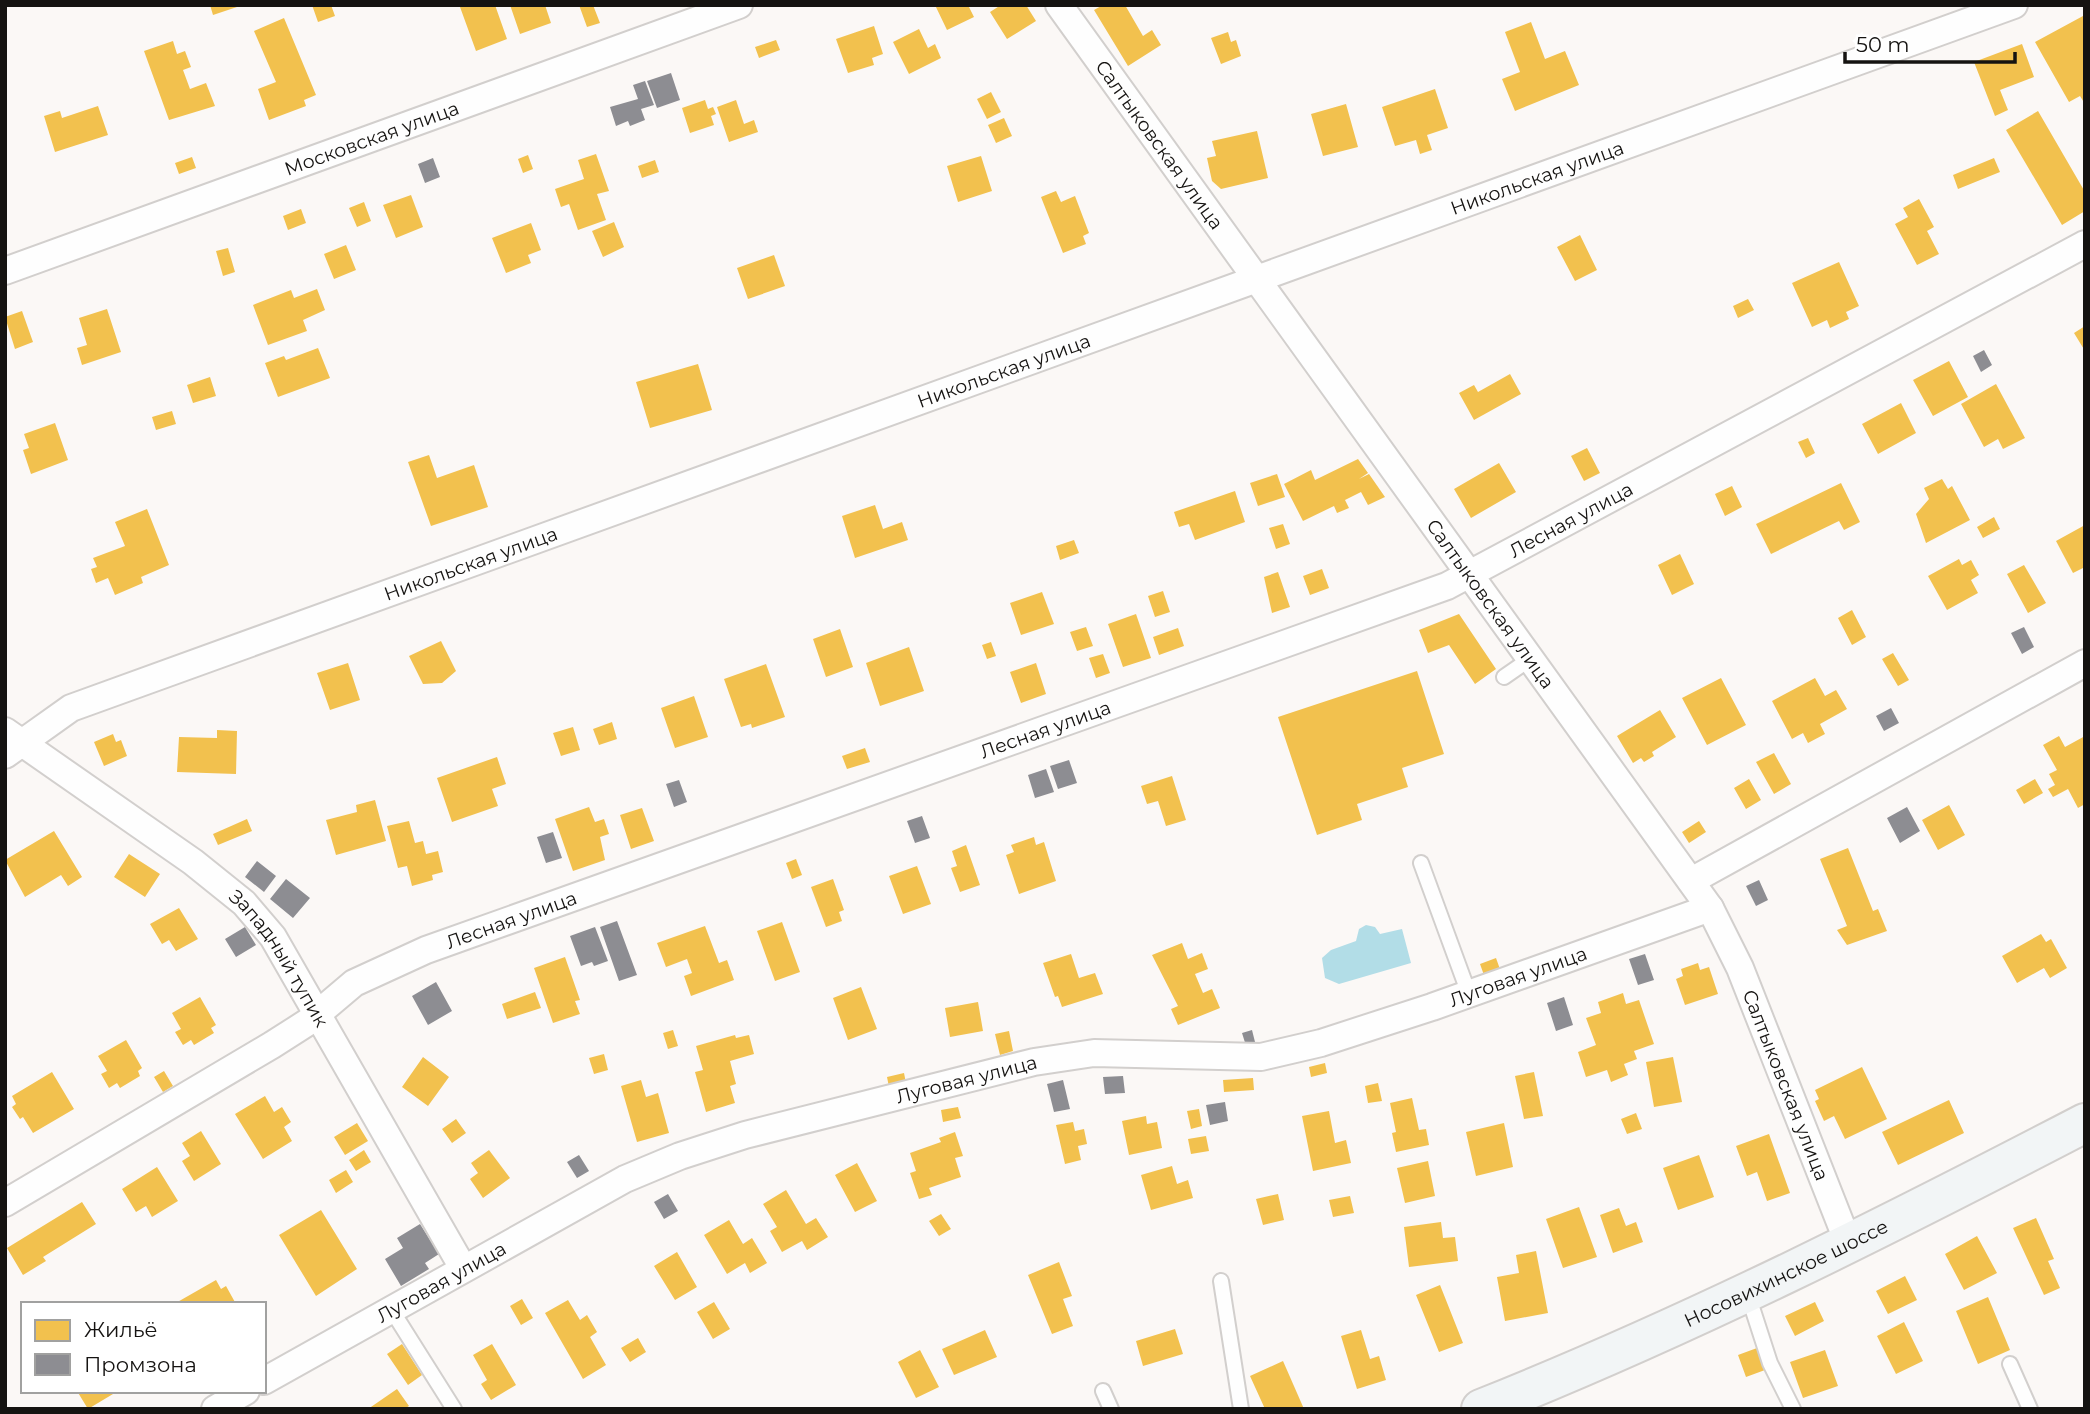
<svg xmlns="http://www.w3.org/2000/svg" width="2090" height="1414" font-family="Montserrat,sans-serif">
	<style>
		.water { fill: #b2dde7 }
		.homes { fill: #f2c14e }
		.industry { fill: #8d8d92 }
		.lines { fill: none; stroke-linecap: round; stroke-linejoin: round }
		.service-casing { stroke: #d2cfcd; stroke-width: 18 }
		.minor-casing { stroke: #d2cfcd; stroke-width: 30 }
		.secondary-casing { stroke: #d2cfcd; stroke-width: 42 }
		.service { stroke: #fefefe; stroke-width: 14 }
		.minor { stroke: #fefefe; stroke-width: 26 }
		.secondary { stroke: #f2f5f6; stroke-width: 38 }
		.labels { text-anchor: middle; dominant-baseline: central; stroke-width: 7; stroke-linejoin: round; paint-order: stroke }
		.street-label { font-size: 19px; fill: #151311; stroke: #fff }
	</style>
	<rect width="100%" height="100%" fill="#fbf8f6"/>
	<path class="water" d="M1366 925 1375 927 1380 934 1402 929 1411 963 1339 984 1325 978 1322 958 1331 950 1356 941 1359 929Z"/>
	<path class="homes" d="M210 5H240V6L213 15Z
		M312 5H331L335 16 318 22Z
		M465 5H495L507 39 476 51 460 7Z
		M510 5H545L551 23 520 34Z
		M579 5H593L600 23 587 27Z
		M935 5H968L974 17 947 30Z
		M1001 5H1026L1036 21 1007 39 990 12Z
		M1103 5H1125L1143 36 1152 30 1161 45 1128 66 1094 10Z
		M2083 16 2085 18V104L2080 96 2069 102 2035 42Z
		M284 18 316 95 304 100 306 106 269 120 258 89 276 82 254 31Z
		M1531 22 1545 59 1565 51 1579 85 1515 111 1502 79 1520 72 1505 32Z
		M874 26 883 54 872 58 874 65 848 73 836 39Z
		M919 29 928 48 935 44 941 58 909 74 893 42Z
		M1228 32 1231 42 1236 40 1241 56 1221 64 1211 38Z
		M776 40 780 50 759 58 755 47Z
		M173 41 177 54 185 51 191 67 183 70 190 89 206 83 215 106 169 120 144 51Z
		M2022 44 2034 77 2000 90 2008 110 1995 116 1974 62Z
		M1435 89 1448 128 1427 135 1432 150 1420 154 1416 140 1395 146 1382 107Z
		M991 92 1001 112 987 119 977 99Z
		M705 100 708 109 713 107 716 114 711 116 714 125 690 133 682 108Z
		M736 100 744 124 754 120 758 132 729 142 717 107Z
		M1346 104 1358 147 1323 156 1311 114Z
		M98 106 108 135 55 152 44 116 60 111 62 118Z
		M2038 111 2085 192V211L2062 225 2006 130Z
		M1004 118 1012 136 996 143 988 125Z
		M1257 131 1268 178 1221 189 1212 181 1207 158 1216 156 1212 141Z
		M596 154 609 191 597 194 606 220 578 230 569 204 561 207 555 189 584 179 578 160Z
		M528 155 533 169 523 173 518 159Z
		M981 156 992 191 958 202 947 166Z
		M192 157 196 168 179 174 175 163Z
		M1994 158 2000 172 1958 189 1953 175Z
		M655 160 659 172 642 178 638 166Z
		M1056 191 1061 202 1075 196 1089 233 1083 236 1086 244 1063 253 1041 197Z
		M411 195 423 227 396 238 383 205Z
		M1919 199 1934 227 1927 231 1939 254 1917 265 1895 224 1908 217 1903 208Z
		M364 202 371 221 357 227 349 208Z
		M301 209 306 223 288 230 283 216Z
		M614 222 624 247 603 257 592 231Z
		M531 223 541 250 528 255 531 263 506 273 492 238Z
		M1580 235 1597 270 1575 281 1557 247Z
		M346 245 356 270 334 279 324 254Z
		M228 248 235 272 223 276 216 251Z
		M774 255 785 286 748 299 737 268Z
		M1839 262 1859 306 1846 312 1849 319 1830 328 1827 320 1812 327 1792 283Z
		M317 289 325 310 303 320 307 331 268 345 253 305 291 290 294 298Z
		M1748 299 1754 310 1738 318 1733 306Z
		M107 309 121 352 82 365 77 348 87 345 79 318Z
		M22 311 33 342 15 349 5 317Z
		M2085 326V351L2074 333Z
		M318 348 330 378 278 397 265 363 284 356 286 360Z
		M1949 361 1968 397 1933 416 1913 380Z
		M698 364 712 410 650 428 636 382Z
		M1510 374 1521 394 1474 420 1459 393 1474 385 1478 392Z
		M210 377 216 396 193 403 187 385Z
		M1996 384 2025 438 2003 449 1998 439 1984 447 1961 404Z
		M1901 403 1916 433 1878 454 1862 424Z
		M172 411 176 424 156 430 152 417Z
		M55 423 68 460 31 474 23 450 29 448 24 434Z
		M1808 438 1815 453 1806 458 1798 442Z
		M1587 448 1600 473 1584 481 1571 456Z
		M429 455 437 478 474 465 488 507 431 526 408 462Z
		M1358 459 1368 473 1359 479 1369 474 1385 497 1368 505 1361 492 1345 500 1349 508 1337 513 1334 506 1303 521 1284 484 1311 470 1315 480Z
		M1499 463 1516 492 1471 518 1454 489Z
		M1277 474 1285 497 1258 506 1250 483Z
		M1942 479 1948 489 1952 486 1970 520 1926 543 1916 514 1929 499 1924 488Z
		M1841 483 1860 522 1844 530 1839 521 1771 554 1756 524Z
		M1732 486 1742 507 1725 516 1715 494Z
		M1235 491 1245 522 1195 540 1189 524 1179 527 1174 512Z
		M875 505 883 529 902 522 908 540 855 558 842 516Z
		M147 509 169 565 141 577 143 583 115 595 108 578 96 583 91 569 97 567 93 558 125 546 115 522Z
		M1994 517 2000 529 1983 538 1977 527Z
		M1283 524 1290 544 1276 549 1269 528Z
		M2085 525V567L2073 573 2056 541Z
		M1074 540 1079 553 1060 560 1056 546Z
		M1680 554 1694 584 1672 595 1658 565Z
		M1959 559 1962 565 1971 560 1979 575 1971 580 1978 593 1947 610 1928 576Z
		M2024 565 2046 603 2028 613 2007 574Z
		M1322 569 1329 588 1310 595 1303 576Z
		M1278 572 1290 607 1272 613 1264 577Z
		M1163 591 1170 612 1155 617 1148 596Z
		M1042 592 1054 624 1021 635 1010 603Z
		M1852 610 1866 637 1852 645 1838 618Z
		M1136 614 1151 658 1123 667 1108 624Z
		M1459 614 1496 669 1475 684 1449 645 1428 653 1419 630Z
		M1086 627 1093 646 1077 651 1070 632Z
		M1178 628 1184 646 1159 655 1153 637Z
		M840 629 853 667 826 677 813 639Z
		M441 641 456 671 442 683 423 684 409 656Z
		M991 642 996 656 987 659 982 645Z
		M909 647 924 691 880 706 866 663Z
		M1893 653 1909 680 1898 686 1882 659Z
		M1103 654 1110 673 1096 678 1089 658Z
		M348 663 360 700 330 710 317 673Z
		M1036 663 1046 694 1021 703 1010 672Z
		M766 664 785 717 752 728 751 724 741 727 724 679Z
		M1417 671 1444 754 1402 768 1408 787 1357 804 1362 820 1317 835 1278 717Z
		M1721 678 1746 725 1707 745 1682 698Z
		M1815 678 1825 696 1836 690 1847 709 1820 724 1825 734 1808 743 1803 733 1792 739 1772 701Z
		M694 696 708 737 675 748 661 708Z
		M1660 710 1676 737 1652 752 1654 756 1644 762 1641 758 1633 763 1617 736Z
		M612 722 617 739 599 745 593 729Z
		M573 727 580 750 561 756 553 733Z
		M217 730 237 731 236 774 177 772 179 737 217 738Z
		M113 734 116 742 121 740 127 756 104 766 94 742Z
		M2059 736 2065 747 2085 736V804L2078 808 2068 789 2053 797 2048 789 2055 785 2049 774 2057 770 2043 745Z
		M865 748 870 762 847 769 842 756Z
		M1774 753 1791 784 1774 794 1756 762Z
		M497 757 506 784 492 789 498 806 452 822 437 778Z
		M1172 776 1186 820 1166 826 1158 801 1147 804 1141 786Z
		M1749 779 1761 800 1746 809 1734 788Z
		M2035 779 2043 793 2024 804 2016 790Z
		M375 800 386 841 336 855 326 820 357 812 356 805Z
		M1949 805 1965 835 1938 850 1922 820Z
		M589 807 595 822 604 819 609 834 600 837 605 860 573 871 555 819Z
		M642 808 654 841 631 849 620 815Z
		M247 819 252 831 218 845 213 834Z
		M409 821 415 843 423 841 426 854 438 851 443 872 432 875 433 880 412 886 407 866 398 868 387 826Z
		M1699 821 1706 832 1689 843 1682 832Z
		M54 831 82 877 68 886 61 875 25 897 5 860Z
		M1034 837 1036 845 1044 842 1056 881 1019 894 1006 855 1014 852 1011 845Z
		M966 845 980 885 960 892 951 868 957 866 952 851Z
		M1848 848 1873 911 1878 909 1887 931 1847 945 1837 930 1847 926 1820 859Z
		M129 854 160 874 145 897 114 877Z
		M796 859 802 875 792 879 786 863Z
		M917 866 931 904 903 914 889 876Z
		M833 879 844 910 839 912 842 921 826 927 811 887Z
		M179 908 198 939 176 951 169 940 162 944 150 924Z
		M782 922 800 972 775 981 757 931Z
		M705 926 719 963 727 960 734 980 691 996 684 976 692 973 687 959 666 967 657 943Z
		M2041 934 2046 942 2051 939 2067 968 2050 978 2044 968 2017 983 2002 956Z
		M1182 943 1188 959 1202 953 1208 969 1195 974 1203 993 1212 989 1220 1008 1178 1025 1171 1009 1178 1006 1152 955Z
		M1071 954 1079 978 1095 973 1103 994 1062 1007 1058 996 1055 997 1043 963Z
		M565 957 580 1000 575 1001 580 1014 553 1023 534 968Z
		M1496 958 1501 972 1485 978 1480 964Z
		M1698 963 1700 970 1709 967 1718 994 1685 1005 1676 979 1683 976 1681 969Z
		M861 987 877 1029 848 1040 833 998Z
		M535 992 541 1008 507 1019 502 1004Z
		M1623 993 1626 1004 1639 1000 1654 1044 1634 1051 1637 1059 1624 1064 1628 1075 1611 1082 1607 1070 1586 1077 1578 1052 1596 1045 1586 1018 1601 1013 1598 1002Z
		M200 997 216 1025 211 1028 214 1033 194 1045 191 1040 183 1045 175 1032 181 1029 172 1013Z
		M978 1002 983 1031 950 1037 945 1008Z
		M673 1030 678 1046 668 1049 663 1033Z
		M1009 1031 1013 1051 1000 1055 995 1034Z
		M735 1035 736 1038 749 1035 754 1054 730 1061 736 1084 730 1086 735 1103 706 1112 695 1072 703 1070 696 1046Z
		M126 1040 142 1068 138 1071 140 1076 120 1088 117 1083 109 1088 101 1074 107 1071 98 1056Z
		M604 1054 608 1070 594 1074 589 1058Z
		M423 1057 449 1077 428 1106 402 1087Z
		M1673 1057 1682 1102 1654 1107 1646 1062Z
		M1325 1063 1327 1073 1311 1077 1309 1067Z
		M1862 1067 1887 1119 1845 1139 1834 1116 1824 1121 1815 1101 1819 1099 1815 1090Z
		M164 1071 173 1086 163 1092 154 1077Z
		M52 1072 74 1109 33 1133 23 1117 20 1119 12 1107 16 1104 12 1096Z
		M1534 1072 1543 1116 1524 1119 1515 1076Z
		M904 1073 906 1083 889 1087 887 1077Z
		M1253 1078 1254 1090 1224 1092 1223 1080Z
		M641 1080 646 1097 658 1093 669 1133 637 1142 621 1086Z
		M1378 1083 1382 1101 1368 1103 1365 1086Z
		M265 1096 274 1112 282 1107 291 1122 284 1127 292 1141 263 1159 235 1114Z
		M1412 1098 1419 1130 1426 1129 1429 1145 1396 1152 1392 1133 1396 1132 1390 1103Z
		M1949 1100 1964 1133 1898 1165 1882 1132Z
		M958 1107 961 1118 943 1122 941 1110Z
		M1199 1109 1202 1126 1191 1129 1187 1111Z
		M1329 1111 1335 1143 1346 1140 1351 1163 1313 1171 1302 1116Z
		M1636 1113 1642 1129 1627 1134 1621 1119Z
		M1146 1116 1147 1124 1157 1122 1162 1148 1129 1155 1122 1121Z
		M456 1119 466 1133 452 1143 442 1129Z
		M1073 1122 1075 1131 1084 1129 1087 1144 1078 1146 1081 1160 1065 1164 1056 1125Z
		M357 1123 368 1141 345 1155 334 1137Z
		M1504 1123 1513 1167 1476 1176 1466 1132Z
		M201 1131 221 1164 194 1181 182 1161 190 1156 182 1143Z
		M955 1132 963 1156 955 1158 961 1177 929 1188 932 1195 919 1199 910 1173 916 1171 910 1153 941 1142 939 1138Z
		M1769 1134 1790 1193 1767 1201 1757 1172 1747 1176 1736 1146Z
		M1206 1136 1209 1151 1191 1154 1188 1139Z
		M364 1150 371 1162 356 1171 349 1160Z
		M489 1150 510 1178 483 1198 470 1179 478 1173 471 1163Z
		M1699 1155 1714 1197 1678 1210 1663 1168Z
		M1428 1161 1435 1196 1405 1203 1397 1168Z
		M857 1163 877 1201 855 1212 835 1175Z
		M1172 1166 1177 1184 1188 1180 1193 1198 1151 1210 1141 1175Z
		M157 1167 178 1201 152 1217 146 1206 136 1212 122 1189Z
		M346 1170 353 1182 336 1193 329 1180Z
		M786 1190 806 1224 816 1218 828 1237 807 1250 802 1241 782 1252 770 1231 777 1227 763 1204Z
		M1278 1194 1284 1220 1263 1225 1256 1199Z
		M1350 1196 1354 1213 1333 1217 1329 1200Z
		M82 1202 96 1224 43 1257 46 1261 23 1275 7 1248Z
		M1579 1207 1597 1257 1563 1268 1546 1219Z
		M1619 1208 1626 1226 1636 1222 1643 1242 1613 1253 1600 1215Z
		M321 1210 357 1269 316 1296 279 1235Z
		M941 1214 951 1229 939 1236 929 1221Z
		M2036 1218 2054 1259 2048 1261 2060 1288 2044 1295 2013 1228Z
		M729 1220 743 1244 752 1238 767 1263 750 1273 745 1263 727 1274 704 1235Z
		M1441 1222 1443 1238 1455 1237 1458 1261 1409 1267 1404 1227Z
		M1977 1236 1997 1273 1964 1290 1945 1254Z
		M1536 1251 1548 1313 1505 1321 1497 1277 1519 1273 1516 1255Z
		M677 1252 697 1287 675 1300 654 1266Z
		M1059 1262 1072 1296 1063 1299 1073 1326 1052 1334 1028 1275Z
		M1905 1276 1917 1300 1888 1314 1876 1291Z
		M216 1280 221 1289 226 1286 236 1304H174Z
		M1440 1285 1463 1343 1439 1352 1416 1295Z
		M1988 1297 2010 1350 1978 1364 1956 1311Z
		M522 1299 533 1318 521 1325 510 1306Z
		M568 1300 580 1320 587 1315 597 1332 590 1337 606 1365 583 1379 545 1313Z
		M714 1302 730 1329 713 1339 697 1312Z
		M1815 1302 1824 1321 1795 1336 1785 1316Z
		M1904 1322 1923 1361 1896 1374 1877 1336Z
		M1175 1329 1183 1354 1143 1366 1136 1341Z
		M985 1330 997 1357 954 1375 942 1349Z
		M1361 1330 1370 1359 1379 1356 1386 1380 1357 1389 1341 1336Z
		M638 1338 646 1352 630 1362 621 1348Z
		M402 1344 422 1375 408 1385 387 1354Z
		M492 1344 516 1385 491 1400 481 1384 487 1380 473 1355Z
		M1757 1348 1765 1370 1746 1377 1738 1355Z
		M920 1350 939 1387 916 1398 898 1362Z
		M1825 1350 1838 1386 1803 1398 1790 1362Z
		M1283 1361 1304 1409H1265L1250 1376Z
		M397 1389 409 1406 404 1409H368Z
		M77 1391H118L88 1409Z"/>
	<path class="industry" d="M671 73 680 100 657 108 647 81Z
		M645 81 654 105 641 109 645 120 630 126 628 121 616 126 610 107 638 99 633 85Z
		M433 158 440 177 425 183 418 164Z
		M1984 350 1992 365 1981 372 1973 356Z
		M2024 627 2034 647 2022 654 2011 633Z
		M1891 708 1899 723 1884 731 1876 716Z
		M1069 760 1077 783 1058 789 1050 766Z
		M1046 769 1054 792 1035 798 1028 775Z
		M679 780 687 802 674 807 666 784Z
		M1907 807 1920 831 1900 843 1887 818Z
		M922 816 930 838 915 843 907 821Z
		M553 832 562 858 546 863 537 837Z
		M257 861 276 876 264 892 245 877Z
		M286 879 310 898 293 918 270 899Z
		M1759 880 1768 900 1756 906 1746 886Z
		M617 921 637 975 619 981 600 927Z
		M245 927 256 945 236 957 225 939Z
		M595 927 608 961 594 966 592 962 581 966 570 936Z
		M1645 954 1654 980 1638 985 1629 959Z
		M436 982 452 1011 428 1025 412 996Z
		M1564 997 1573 1025 1556 1031 1547 1003Z
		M1252 1030 1256 1046 1247 1049 1242 1033Z
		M1123 1076 1125 1093 1105 1094 1103 1077Z
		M1063 1080 1070 1109 1054 1112 1047 1084Z
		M1225 1102 1228 1121 1210 1125 1206 1105Z
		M579 1155 589 1171 577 1178 567 1162Z
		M668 1194 678 1211 664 1219 654 1202Z
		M420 1224 439 1254 425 1263 429 1269 401 1286 385 1259 403 1248 397 1238Z"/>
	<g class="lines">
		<defs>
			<path id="service" d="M1504 677 1530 659
				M1421 863 1469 994
				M1221 1281 1241 1409
				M1748 1295 1770 1363 1793 1409
				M391 1309 454 1409
				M2010 1364 2030 1409
				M1103 1391 1111 1409"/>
			<g id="minor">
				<path id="s1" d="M1059 5 1710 908 1740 968 1849 1245"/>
				<path id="s2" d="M5 271 739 5"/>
				<path id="s3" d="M5 731 193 862 244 903 273 937 463 1268"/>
				<path id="s4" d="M5 755 71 708 2014 5"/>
				<path d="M1691 881 2085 663"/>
				<path id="s5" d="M5 1203 272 1045 308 1022 354 983 426 950 1447 586 2085 244"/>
				<path id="s6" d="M264 1381 625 1179 680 1156 745 1135 1034 1062 1094 1053 1261 1057 1321 1043 1432 1007 1710 908"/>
				<path d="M215 1409 246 1391"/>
			</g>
			<g id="secondary">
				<path id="s7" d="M1481 1409C1689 1326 1887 1226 2085 1123"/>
			</g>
		</defs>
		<use href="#service" class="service-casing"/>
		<use href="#minor" class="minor-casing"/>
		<use href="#secondary" class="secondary-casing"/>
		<use href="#service" class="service"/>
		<use href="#minor" class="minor"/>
		<use href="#secondary" class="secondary"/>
	</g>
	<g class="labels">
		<g class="street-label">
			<text stroke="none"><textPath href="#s2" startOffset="390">Московская улица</textPath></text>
			<text stroke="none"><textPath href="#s1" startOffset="172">Салтыковская улица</textPath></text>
			<text stroke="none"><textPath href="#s4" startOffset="1640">Никольская улица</textPath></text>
			<text stroke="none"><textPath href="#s4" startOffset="1073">Никольская улица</textPath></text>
			<text stroke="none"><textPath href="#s5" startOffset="1717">Лесная улица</textPath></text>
			<text stroke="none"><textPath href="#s4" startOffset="506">Никольская улица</textPath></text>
			<text stroke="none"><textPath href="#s1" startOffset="738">Салтыковская улица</textPath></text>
			<text stroke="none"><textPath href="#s5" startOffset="1150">Лесная улица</textPath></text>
			<text stroke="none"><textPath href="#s5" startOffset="583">Лесная улица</textPath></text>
			<text stroke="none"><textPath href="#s3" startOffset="360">Западный тупик</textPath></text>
			<text stroke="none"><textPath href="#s6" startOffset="1337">Луговая улица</textPath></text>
			<text stroke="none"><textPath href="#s6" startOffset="770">Луговая улица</textPath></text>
			<text stroke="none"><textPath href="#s1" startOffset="1306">Салтыковская улица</textPath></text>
			<text stroke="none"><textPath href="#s7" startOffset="334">Носовихинское шоссе</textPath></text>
			<text stroke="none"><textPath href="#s6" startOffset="203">Луговая улица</textPath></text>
		</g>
	</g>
	<rect width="2090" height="1414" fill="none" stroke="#151311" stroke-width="14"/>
	<rect x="21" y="1302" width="245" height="91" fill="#ffffff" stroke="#a1a1a0" stroke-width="2"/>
	<rect x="35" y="1320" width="35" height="21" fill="#f2c14e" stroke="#a1a1a0" stroke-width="2"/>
	<text x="84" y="1337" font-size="21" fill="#151311">Жильё</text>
	<rect x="35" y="1354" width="35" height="21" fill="#8d8d92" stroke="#a1a1a0" stroke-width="2"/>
	<text x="84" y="1372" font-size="21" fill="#151311">Промзона</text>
	<path d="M1845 52v10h170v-10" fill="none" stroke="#151311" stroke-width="3.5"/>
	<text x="1856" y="52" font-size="21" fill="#151311" stroke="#ffffff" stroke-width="5" paint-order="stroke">50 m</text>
</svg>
